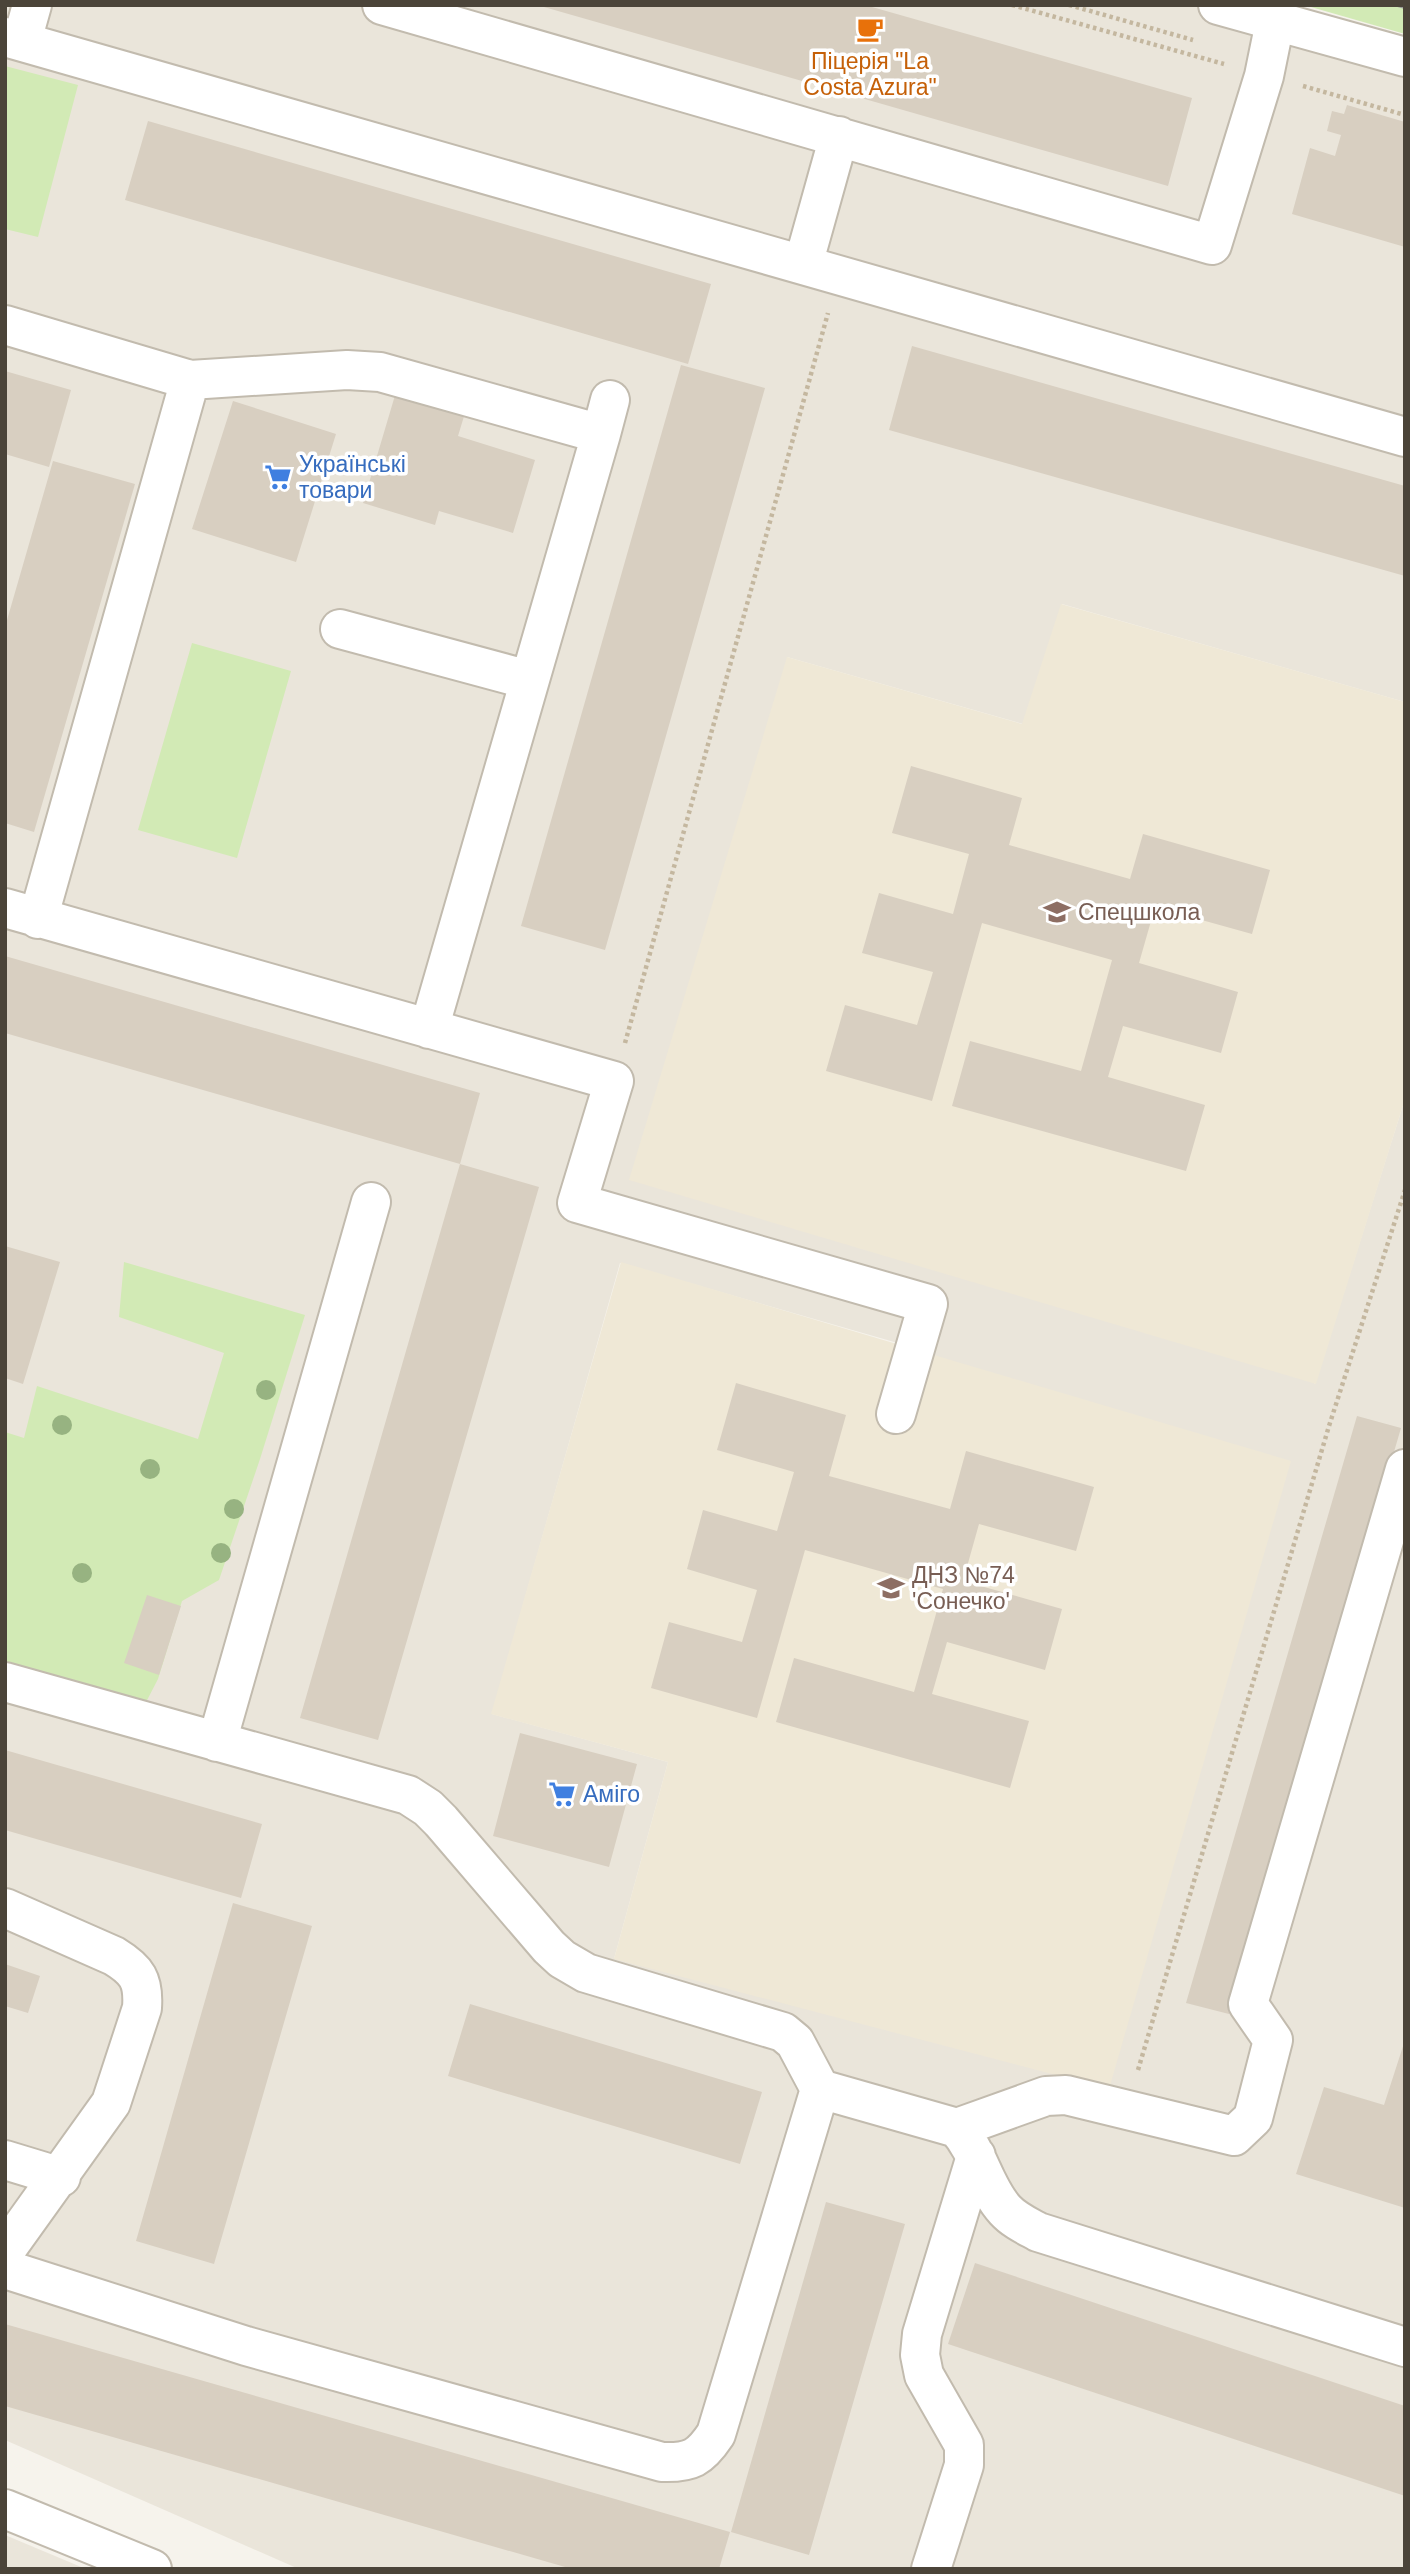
<svg xmlns="http://www.w3.org/2000/svg" width="1410" height="2574" font-family="Helvetica,sans-serif">
	<style>
		.residential { fill: #eae5da; fill-rule: evenodd }
		.education { fill: #efe8d6 }
		.grass { fill: #d2eab5 }
		.building { fill: #d8cfc1 }
		.lines { fill: none; stroke-linecap: round; stroke-linejoin: round }
		.minor-casing { stroke: #c2bbae; stroke-width: 42 }
		.path { stroke: #c4b79f; stroke-width: 4.5; stroke-dasharray: 3.5 3.5; stroke-linecap: butt }
		.minor { stroke: #fff; stroke-width: 38 }
		.tram { stroke: #9a9a9a; stroke-width: 2 }
		.tree { fill: #97b381 }
		.labels { text-anchor: middle; dominant-baseline: central; stroke-width: 7; stroke-linejoin: round; paint-order: stroke }
		.food-label { font-size: 23px; fill: #c56008; stroke: #fff }
		.shop-label { font-size: 23px; fill: #366cbe; stroke: #fff; text-anchor: start }
		.education-label { font-size: 23px; fill: #785e54; stroke: #fff; text-anchor: start }
	</style>
	<rect width="100%" height="100%" fill="#f6f3ec"/>
	<path class="residential" d="M5 5H1234L1405 51V702L1062 604 1023 724 787 657 1315 1384 1405 1099V2569H299L5 2440ZM620 1263 915 1348 614 1959 668 1762 492 1714Z
		M5 2535 86 2569H5Z"/>
	<path class="education" d="M1061 604 1405 702V1099L1316 1384 629 1180 787 657 1022 724Z
		M621 1262 1291 1461 1109 2089 614 1959 668 1762 491 1714Z"/>
	<path class="grass" d="M1304 5H1405V34Z
		M5 66 78 85 38 237 5 229Z
		M192 643 291 671 237 858 138 830Z
		M124 1262 305 1315 260 1459 219 1580 182 1601 158 1679 143 1708 5 1667V1432L24 1438 37 1386 198 1439 224 1353 119 1317Z"/>
	<path class="building" d="M537 5H865L1192 98 1168 186Z
		M1347 105 1405 122V247L1292 214 1310 148 1335 156 1341 135 1327 131 1332 111 1344 114Z
		M148 121 711 284 688 364 125 200Z
		M912 346 1405 486V576L889 430Z
		M681 365 765 388 605 950 521 926Z
		M5 371 71 390 49 467 5 454Z
		M396 392 465 413 458 436 535 460 513 533 439 511 435 525 363 503Z
		M233 401 336 434 296 562 192 529Z
		M53 461 135 484 34 832 5 823V627Z
		M911 766 1022 798 1009 845 1130 879 1143 834 1270 870 1252 934 1155 907 1139 963 1238 992 1221 1053 1123 1026 1108 1077 1205 1105 1186 1171 952 1106 970 1041 1081 1071 1112 960 982 923 932 1101 826 1071 845 1005 917 1025 933 972 862 953 879 893 953 914 969 854 892 833Z
		M5 956 480 1093 460 1164 5 1033Z
		M460 1164 539 1187 378 1740 300 1718Z
		M5 1246 60 1262 23 1384 5 1378Z
		M736 1383 846 1415 829 1476 950 1509 966 1451 1094 1487 1076 1551 979 1524 963 1581 1062 1609 1045 1670 947 1642 932 1694 1029 1721 1010 1788 776 1722 794 1658 914 1692 943 1589 805 1550 757 1718 651 1688 669 1622 742 1642 757 1590 687 1569 703 1510 777 1531 794 1472 717 1450Z
		M1357 1416 1401 1428 1229 2014 1186 2003Z
		M147 1595 181 1606 159 1675 124 1663Z
		M520 1733 637 1764 609 1867 493 1836Z
		M5 1750 262 1824 241 1898 5 1830Z
		M233 1903 312 1926 214 2264 136 2241Z
		M5 1964 40 1976 28 2013 5 2006Z
		M470 2004 762 2092 740 2164 448 2076Z
		M1405 2040V2208L1296 2174 1324 2087 1384 2105Z
		M826 2202 905 2224 809 2555 731 2532Z
		M975 2263 1405 2406V2496L948 2344Z
		M5 2324 730 2532 719 2569H572L5 2406Z"/>
	<g class="lines">
		<defs>
			<path id="minor" d="M382 5 1212 245 1264 76 1275 22
				M1218 5 1405 57
				M5 37 1405 437
				M22 41 32 5
				M803 265 839 136
				M5 325 190 380 347 370 380 372 601 434 429 1029
				M601 434 610 400
				M340 629 529 680
				M5 908 614 1081 577 1203 928 1304 896 1414
				M38 919 190 380
				M5 1682 408 1795 428 1808 441 1821 549 1947 562 1959 586 1973 783 2032 795 2042 820 2089 957 2128C979 2152 984 2187 1005 2210 1014 2220 1027 2226 1038 2232L1405 2347
				M217 1742 371 1202
				M5 1908 114 1956C137 1970 144 1980 142 2008L111 2103 5 2251
				M957 2128 1046 2096 1066 2095 1234 2136 1253 2118 1273 2040 1248 2004 1405 1469
				M5 2160 61 2177
				M5 2269 246 2346 662 2462C691 2463 700 2458 716 2434L820 2089
				M5 2509 152 2569
				M931 2569 964 2465V2445L924 2375 920 2355 922 2334 976 2156"/>
		</defs>
		<use href="#minor" class="minor-casing"/>
		<path class="path" d="M1012 5 1224 64
			M1069 5 1193 40
			M1303 86 1405 115
			M625 1043 828 313
			M1138 2070 1329 1426 1405 1190"/>
		<use href="#minor" class="minor"/>
		<path class="tram" d="M1394 5 1405 8"/>
	</g>
	<g class="tree">
		<circle cx="266" cy="1390" r="10"/>
		<circle cx="62" cy="1425" r="10"/>
		<circle cx="150" cy="1469" r="10"/>
		<circle cx="234" cy="1509" r="10"/>
		<circle cx="221" cy="1553" r="10"/>
		<circle cx="82" cy="1573" r="10"/>
	</g>
	<defs>
		<symbol id="cafe-bare" viewBox="-9 -9 18 18"><path d="M-5.5-4.5H6V0H3Q3 3.5 0 3.5H-2.5Q-5.5 3.5-5.5 0ZM3-3.2v2h1.7v-2ZM-6 4.5H4V6H-6Z" fill="#e8710a" stroke="#fff" stroke-width="2.5" paint-order="stroke"/></symbol>
		<symbol id="supermarket-bare" viewBox="-9 -9 18 18"><path d="M-6-5.5h2.5l.6 2H6L4.5 2H-2.5L-4.4-4H-6ZM-1.5 3.2a1.3 1.3 0 1 0 .1 0ZM3 3.2a1.3 1.3 0 1 0 .1 0Z" fill="#3f7fe0" stroke="#fff" stroke-width="2.5" paint-order="stroke"/></symbol>
		<symbol id="school-bare" viewBox="-9 -9 18 18"><path d="M0-5L7-2L0 1L-7-2ZM-4 1L0 2.5L4 1V4Q0 6-4 4Z" fill="#8d6e63" stroke="#fff" stroke-width="2.5" paint-order="stroke"/></symbol>
	</defs>
	<g fill-rule="evenodd">
		<use href="#cafe-bare" x="851" y="10" width="38" height="38"/>
		<use href="#supermarket-bare" x="259" y="458" width="38" height="38"/>
		<use href="#school-bare" x="1038" y="893" width="38" height="38"/>
		<use href="#school-bare" x="872" y="1569" width="38" height="38"/>
		<use href="#supermarket-bare" x="543" y="1775" width="38" height="38"/>
	</g>
	<g class="labels">
		<g class="food-label">
			<text x="870" y="61">Піцерія "La<tspan x="870" dy="26">Costa Azura"</tspan></text>
		</g>
		<g class="shop-label">
			<text x="299" y="464">Українські<tspan x="299" dy="26">товари</tspan></text>
			<text x="583" y="1794">Аміго</text>
		</g>
		<g class="education-label">
			<text x="1078" y="912">Спецшкола</text>
			<text x="912" y="1575">ДНЗ №74<tspan x="912" dy="26">'Сонечко'</tspan></text>
		</g>
	</g>
	<rect width="1410" height="2574" fill="none" stroke="#4b4439" stroke-width="14"/>
</svg>
